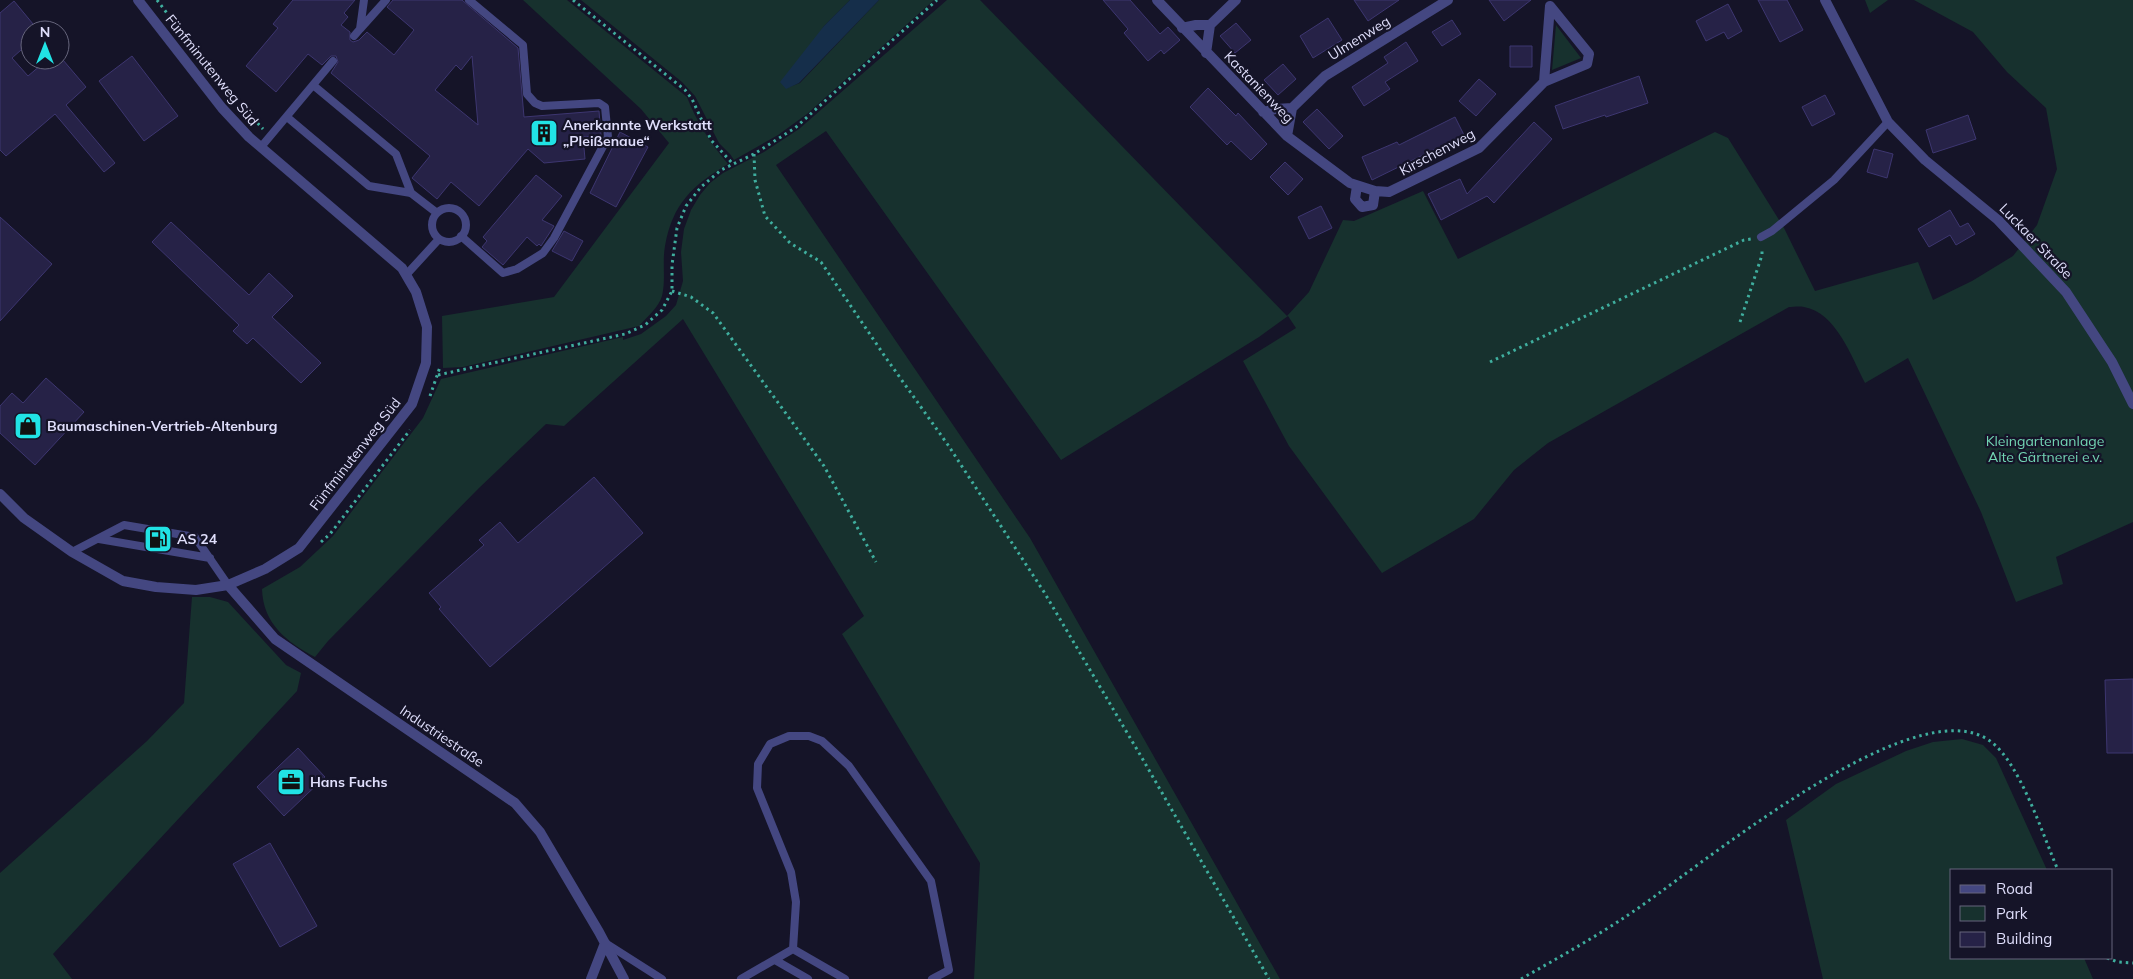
<svg xmlns="http://www.w3.org/2000/svg" width="2133" height="979" font-family="Mulish,sans-serif">
	<style>
		.green { fill: #17312e }
		.water { fill: #152e4a }
		.building { fill: #262247; stroke: #3d3670; fill-rule: evenodd }
		.lines { fill: none; stroke-linecap: round; stroke-linejoin: round }
		.path { stroke: #3fae9e; stroke-width: 3; stroke-dasharray: 2.5 4; stroke-linecap: butt }
		.service { stroke: #444781; stroke-width: 8 }
		.minor { stroke: #444781; stroke-width: 10 }
		.tertiary { stroke: #444781; stroke-width: 10 }
		.labels { text-anchor: middle; dominant-baseline: central; stroke-width: 4.5; stroke-linejoin: round; paint-order: stroke }
		.street-label { font-size: 14px; fill: #dfdefb; stroke: #151428 }
		.poi-label { font-size: 14px; font-weight: bold; fill: #dfdefb; stroke: #151428; text-anchor: start }
		.park-label { font-size: 14px; fill: #72d4b3; stroke: #151428 }
	</style>
	<rect width="100%" height="100%" fill="#151428"/>
	<path class="green" d="M523 0H567L687 97C696 121 711 144 728 164 692 186 673 203 665 246 662 262 666 280 662 296 659 307 647 317 639 326L463 367 443 368 442 316 554 297 669 143 641 109Z
		M581 0H850L824 26 786 88 800 83 879 0H934L807 114 778 135 734 160 730 154 719 143 695 96 682 82Z
		M947 0H980L1287 316 1309 292 1343 220 1354 221 1423 191 1458 259 1715 132 1728 138 1784 228 1815 291 1918 262 1933 300 1972 281 2013 256 2037 225 2057 169 2046 108 2007 72 1973 32 1914 0H2133V522L2056 557 2063 584 2016 602 1981 512 1908 358 1865 383C1852 358 1836 312 1804 307 1799 306 1793 307 1789 307L1548 443 1514 470 1474 519 1382 573 1289 446 1243 361 1296 328 1288 316 1259 337 1061 460 826 131 776 165 1030 538 1280 979H974L980 863 842 634 864 616 683 319 564 426 546 424 479 488 328 641 315 657C287 642 263 624 262 589L300 567 333 536 423 418 441 379 623 337V340L641 334 666 316 676 305 683 281 681 252 684 229 691 210 700 195 710 183 723 173 764 152 799 129Z
		M1865 0H1888L1870 13Z
		M1556 25 1581 58 1552 70Z
		M192 597H210L228 602 286 665 301 673 297 691 53 954 72 979H0V873L147 741 184 703Z
		M1962 739 1983 745 1996 758 2047 870H1952V958H2084L2093 979H1823L1786 820 1836 784 1906 751 1933 742Z"/>
	<path class="water" d="M850 0H879L799 83 786 89 780 82 824 26Z"/>
	<path class="building" d="M293 0H355L344 13 348 17 341 25 350 32V40L353 42 359 40 367 32 394 55 414 30 387 7 393 0H462L518 48 524 117 599 111 601 135 583 137 585 159 544 163 528 149 479 206 451 182 437 199 412 178 430 156 331 73 338 62 336 56H331L322 65 308 54 276 92 246 66 278 28 273 24ZM472 56 478 125 435 90 456 65 461 70Z
		M1103 0H1130L1160 34 1168 27 1180 40 1164 54 1161 50 1148 61 1124 33 1128 29Z
		M1354 0H1399L1368 21Z
		M1489 0H1531L1504 21Z
		M1758 0H1787L1803 30 1780 42Z
		M14 1 38 30H30V42L12 58 28 76 47 60H63L86 87 66 105 115 163 104 172 55 114 6 156 0 150V13Z
		M1728 4 1742 31 1728 39 1724 32 1706 41 1696 21Z
		M1328 18 1342 40 1313 58 1300 36Z
		M1452 20 1461 34 1442 46 1432 32Z
		M1236 23 1251 40 1235 53 1220 36Z
		M1406 42 1418 61 1385 82 1390 89 1364 106 1352 87 1388 63 1384 57Z
		M1510 46H1532V67H1510Z
		M132 56 178 116 144 141 99 81Z
		M1283 64 1296 79 1278 95 1264 80Z
		M1639 76 1648 103 1606 117 1605 115 1563 129 1555 106Z
		M1479 79 1496 94 1476 116 1459 101Z
		M1208 88 1236 116 1238 113 1267 144 1251 160 1231 141 1227 145 1190 107Z
		M1825 95 1835 114 1812 126 1802 107Z
		M1317 109 1343 136 1329 149 1303 122Z
		M1968 115 1976 139 1933 153 1926 130Z
		M1455 117 1464 135 1372 180 1362 157 1397 142 1399 145Z
		M1534 122 1552 139 1494 203 1487 196 1441 220 1428 194 1460 179 1467 194Z
		M620 132 648 147 616 207 590 193Z
		M1874 149 1893 154 1887 178 1867 172Z
		M1285 162 1303 179 1288 195 1270 177Z
		M536 175 562 196 542 220 554 226 541 246 539 244 537 246 527 237 503 265 482 247 487 241 483 237Z
		M1321 206 1332 228 1309 239 1298 217Z
		M1950 210 1960 227 1968 223 1975 234 1956 245 1950 235 1929 247 1918 229Z
		M0 217 52 264 0 321Z
		M171 222 249 295 269 273 293 296 272 317 321 363 301 383 253 338 247 344 233 331 239 325 152 242Z
		M564 231 583 241 572 261 552 251Z
		M46 378 84 412 35 465 0 433V406L12 393 23 403Z
		M594 477 643 533 490 667 439 609 441 607 429 593 484 545 479 540 500 522 518 543Z
		M2133 679V753H2107L2105 680Z
		M298 748 325 777 284 816 257 787Z
		M270 843 317 926 280 947 233 864Z"/>
	<g class="lines">
		<path class="path" d="M157 0 179 29
			M573 0 685 90 692 99 711 140 733 164
			M218 80 263 129
			M754 154 755 180 765 216 790 243 821 262 886 358 948 445 1044 592 1142 758 1269 979
			M672 291 691 297 713 313 824 466 876 562
			M1740 322 1762 255V248
			M1490 362 1744 240 1751 239
			M438 375 625 334 645 325 662 310 672 291V265L677 228 686 206 701 187 721 170 754 154 795 128 937 0
			M430 396 440 367
			M321 542 330 534 410 430
			M2107 958 2118 962 2133 963
			M1521 979C1556 959 1592 939 1625 917 1692 874 1913 685 1990 741 2020 762 2043 836 2058 870"/>
		<path class="service" d="M360 29 386 0
			M354 36 360 29 364 0
			M313 85 396 154 411 193
			M287 117 369 186 411 193 437 213
			M261 147 333 61
			M432 225a17 17 0 1 1 34 0a17 17 0 1 1-34 0Z
			M461 236 503 273 517 269 543 253 554 238 608 137 605 107 599 103 542 106 535 103 527 94 523 45 469 0
			M1761 237 1772 231 1834 180 1888 122
			M406 275 439 239
			M99 539 210 558
			M72 552 124 525 195 537 228 585
			M607 944 662 979
			M793 949 796 902 791 872 757 788 758 764 770 744 789 736H809L822 741 849 766 931 881 949 970 932 979
			M793 949 845 979
			M775 960 808 979
			M741 979 793 949"/>
		<path class="minor" d="M1157 0 1287 136 1350 183 1375 191 1389 192 1479 148 1544 82 1587 64 1589 54 1550 6 1544 82
			M1182 28 1196 25H1210L1236 0
			M1206 53 1210 25
			M1263 112 1276 109 1292 108 1325 76 1448 0
			M1287 136 1292 108
			M1357 186 1355 199 1362 207 1373 205 1375 191
			M0 494 24 518 72 552 123 581 156 587 196 590 228 585 265 569 299 548 412 404 426 363 427 327 416 292 402 268 249 137 222 108 138 0
			M228 585 275 639 515 803 540 832 599 932 624 979
			M591 979 605 943"/>
		<path class="tertiary" d="M1825 0 1888 122 1925 160 1998 220 2066 292 2112 362 2133 404"/>
	</g>
	<defs>
		<symbol id="building-square" viewBox="-11 -11 22 22"><rect x="-9" y="-9" width="18" height="18" rx="4" fill="#21e3e5" stroke="#151428"/><path d="M-4-6H4V6H1V3H-1V6H-4ZM-2.5-4.3h1.7v1.8h-1.7ZM.8-4.3h1.7v1.8H.8ZM-2.5-1h1.7V.8h-1.7ZM.8-1h1.7V.8H.8Z" fill="#111"/></symbol>
		<symbol id="shop-square" viewBox="-11 -11 22 22"><rect x="-9" y="-9" width="18" height="18" rx="4" fill="#21e3e5" stroke="#151428"/><path d="M-5-2.5h2.3a2.7 3.5 0 0 1 5.4 0H5L5.5 6h-11ZM-1.5-2.5h3a1.5 2.3 0 0 0-3 0Z" fill="#111"/></symbol>
		<symbol id="fuel-square" viewBox="-11 -11 22 22"><rect x="-9" y="-9" width="18" height="18" rx="4" fill="#21e3e5" stroke="#151428"/><path d="M-5.5-6h7V0h2V4h1.3V-2.5L3-4.5l.8-.8L6-3V5H2.5V1h-1V6h-7ZM-4.2-4.7v3.2H.2V-4.7Z" fill="#111"/></symbol>
		<symbol id="office-square" viewBox="-11 -11 22 22"><rect x="-9" y="-9" width="18" height="18" rx="4" fill="#21e3e5" stroke="#151428"/><path d="M-6-3h4V-5.5h4V-3h4V5H-6ZM-1-4.5V-3h2v-1.5ZM-6 0V1H6V0Z" fill="#111"/></symbol>
	</defs>
	<g fill-rule="evenodd">
		<use href="#building-square" x="528" y="117" width="32" height="32"/>
		<use href="#shop-square" x="12" y="410" width="32" height="32"/>
		<use href="#fuel-square" x="142" y="523" width="32" height="32"/>
		<use href="#office-square" x="275" y="766" width="32" height="32"/>
	</g>
	<g class="labels">
		<g class="street-label">
			<text transform="translate(1359 38) rotate(-32)">Ulmenweg</text>
			<text transform="translate(212 70) rotate(51)">Fünfminutenweg Süd</text>
			<text transform="translate(1259 87) rotate(46)">Kastanienweg</text>
			<text transform="translate(1437 152) rotate(-28)">Kirschenweg</text>
			<text transform="translate(2036 241) rotate(46)">Luckaer Straße</text>
			<text transform="translate(355 454) rotate(-52)">Fünfminutenweg Süd</text>
			<text transform="translate(442 736) rotate(34)">Industriestraße</text>
		</g>
		<g class="poi-label">
			<text x="563" y="125">Anerkannte Werkstatt<tspan x="563" dy="16">„Pleißenaue“</tspan></text>
			<text x="47" y="426">Baumaschinen-Vertrieb-Altenburg</text>
			<text x="177" y="539">AS 24</text>
			<text x="310" y="782">Hans Fuchs</text>
		</g>
		<g class="park-label">
			<text x="2045" y="441">Kleingartenanlage<tspan x="2045" dy="16">Alte Gärtnerei e.v.</tspan></text>
		</g>
	</g>
	<rect x="1950" y="869" width="162" height="90" fill="#151428" stroke="#66657c"/>
	<rect x="1960" y="885" width="25" height="8" fill="#444781" stroke="#66657c"/>
	<text x="1996" y="894" font-size="15" fill="#dfdefb">Road</text>
	<rect x="1960" y="906" width="25" height="15" fill="#17312e" stroke="#66657c"/>
	<text x="1996" y="919" font-size="15" fill="#dfdefb">Park</text>
	<rect x="1960" y="932" width="25" height="15" fill="#262247" stroke="#66657c"/>
	<text x="1996" y="944" font-size="15" fill="#dfdefb">Building</text>
	<g transform="translate(45 45)"><circle r="24" fill="#151428" stroke="#66657c"/>
	<path d="M0-4L9 19L0 12L-9 19Z" fill="#21e3e5"/>
	<text y="-8" font-size="14" font-weight="bold" text-anchor="middle" fill="#dfdefb">N</text>
	</g>
</svg>
